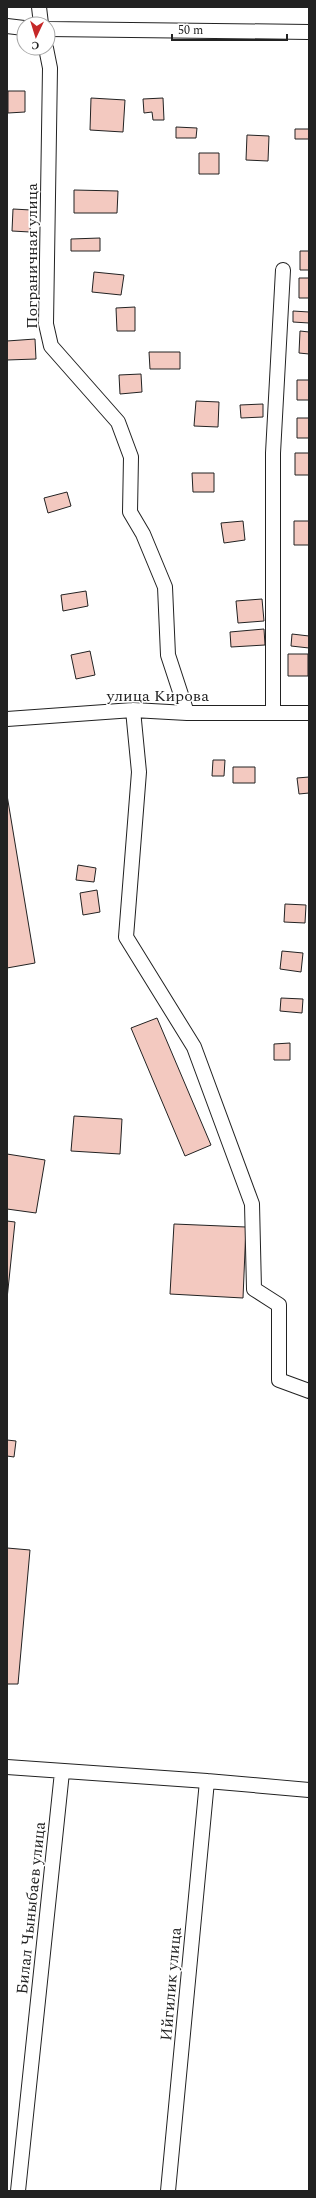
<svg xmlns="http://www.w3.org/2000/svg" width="316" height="2198" font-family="Spectral,serif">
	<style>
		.building { fill: #f3c9c0; stroke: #222 }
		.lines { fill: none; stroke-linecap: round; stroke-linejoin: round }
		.minor-casing { stroke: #222; stroke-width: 16 }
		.minor { stroke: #fff; stroke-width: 14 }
		.labels { text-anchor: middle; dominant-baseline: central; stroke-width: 3; stroke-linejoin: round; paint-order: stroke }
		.street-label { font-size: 16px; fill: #222; stroke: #fff }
	</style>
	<rect width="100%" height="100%" fill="#fff"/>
	<path class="building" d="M8 91H25V112L8 113Z
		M91 98 125 100 123 132 90 130Z
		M163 98 164 120H153L152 112 144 113 143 99Z
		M176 127 197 128 196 138H176Z
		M295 129H309V139H295Z
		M247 135 269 136 268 161 246 160Z
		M199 153H219V174H199Z
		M74 190 118 191 117 213H74Z
		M13 209 31 210 30 232 12 231Z
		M100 238V251H71V239Z
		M300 251H309V270H300Z
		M94 272 124 275 121 295 92 292Z
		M299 278H309V298H299Z
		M135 307V331H117L116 308Z
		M293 311 309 312V323L293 322Z
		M300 331 309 332V354L299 353Z
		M35 339 36 359 7 360V341Z
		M149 352H180V369H150Z
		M141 374 142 392 120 394 119 375Z
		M297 380H309V400H297Z
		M196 401 219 402 218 427 194 426Z
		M263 404V417L241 418 240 405Z
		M297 418H309V438H297Z
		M295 453H309V475H295Z
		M192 473H214V492H193Z
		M67 492 71 506 48 513 44 498Z
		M243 521 245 540 224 543 221 523Z
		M294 521H309V545H294Z
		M86 591 88 606 63 611 61 595Z
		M262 599 264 621 238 623 236 601Z
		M264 629 265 645 231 647 230 632Z
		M292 634 309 636V648L291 646Z
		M90 651 95 675 76 679 71 655Z
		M288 654H308V676H288Z
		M213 760H225L224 776H212Z
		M233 767H255V783H233Z
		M309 777V793L299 794 297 778Z
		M7 795 35 963 7 968Z
		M78 865 96 868 94 882 76 880Z
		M97 890 100 912 83 915 80 893Z
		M285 904 306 905 305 923 284 922Z
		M282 951 303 953 301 972 280 969Z
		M281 998 303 999 302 1013 280 1011Z
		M157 1018 211 1145 185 1156 131 1028Z
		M290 1043V1060H274V1044Z
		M74 1116 122 1119 120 1154 71 1151Z
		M7 1154 45 1160 36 1213 7 1209Z
		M7 1221 15 1222 7 1299Z
		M174 1224 246 1227 243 1298 170 1294Z
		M7 1440 16 1441 14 1457 7 1456Z
		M7 1548 30 1550 18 1684H7Z"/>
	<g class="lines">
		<defs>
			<path id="minor" d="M39 7 41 24
				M7 26 24 28
				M48 29 309 32
				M46 48 50 68 46 324 51 346 118 422 131 457 130 512 143 534 165 587 168 655 187 713
				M133 710 139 772 126 937 194 1047 252 1204 254 1289 279 1305V1380L309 1391
				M273 713V453L283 270
				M7 719 133 710 187 713H309
				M7 1767 207 1781 309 1790
				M18 2191 62 1772
				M168 2191 207 1781"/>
		</defs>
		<use href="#minor" class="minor-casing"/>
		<use href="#minor" class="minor"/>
	</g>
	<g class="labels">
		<g class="street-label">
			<text transform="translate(32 256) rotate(-90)">Пограничная улица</text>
			<text x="158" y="696">улица Кирова</text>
			<text transform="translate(31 1908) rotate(-84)">Билал Чыныбаев улица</text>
			<text transform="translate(171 1984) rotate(-85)">Ийгилик улица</text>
		</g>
	</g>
	<rect width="316" height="2198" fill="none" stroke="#222222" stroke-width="16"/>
	<g transform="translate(36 36) rotate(184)"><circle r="19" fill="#ffffff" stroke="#a7a7a7"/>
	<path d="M0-3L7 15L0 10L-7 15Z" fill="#c62828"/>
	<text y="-6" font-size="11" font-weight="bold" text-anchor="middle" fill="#222222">С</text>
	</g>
	<path d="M172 34v6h115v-6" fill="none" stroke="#222222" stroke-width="2"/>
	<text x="178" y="34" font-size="12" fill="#222222" stroke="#ffffff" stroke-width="3" paint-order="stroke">50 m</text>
</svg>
